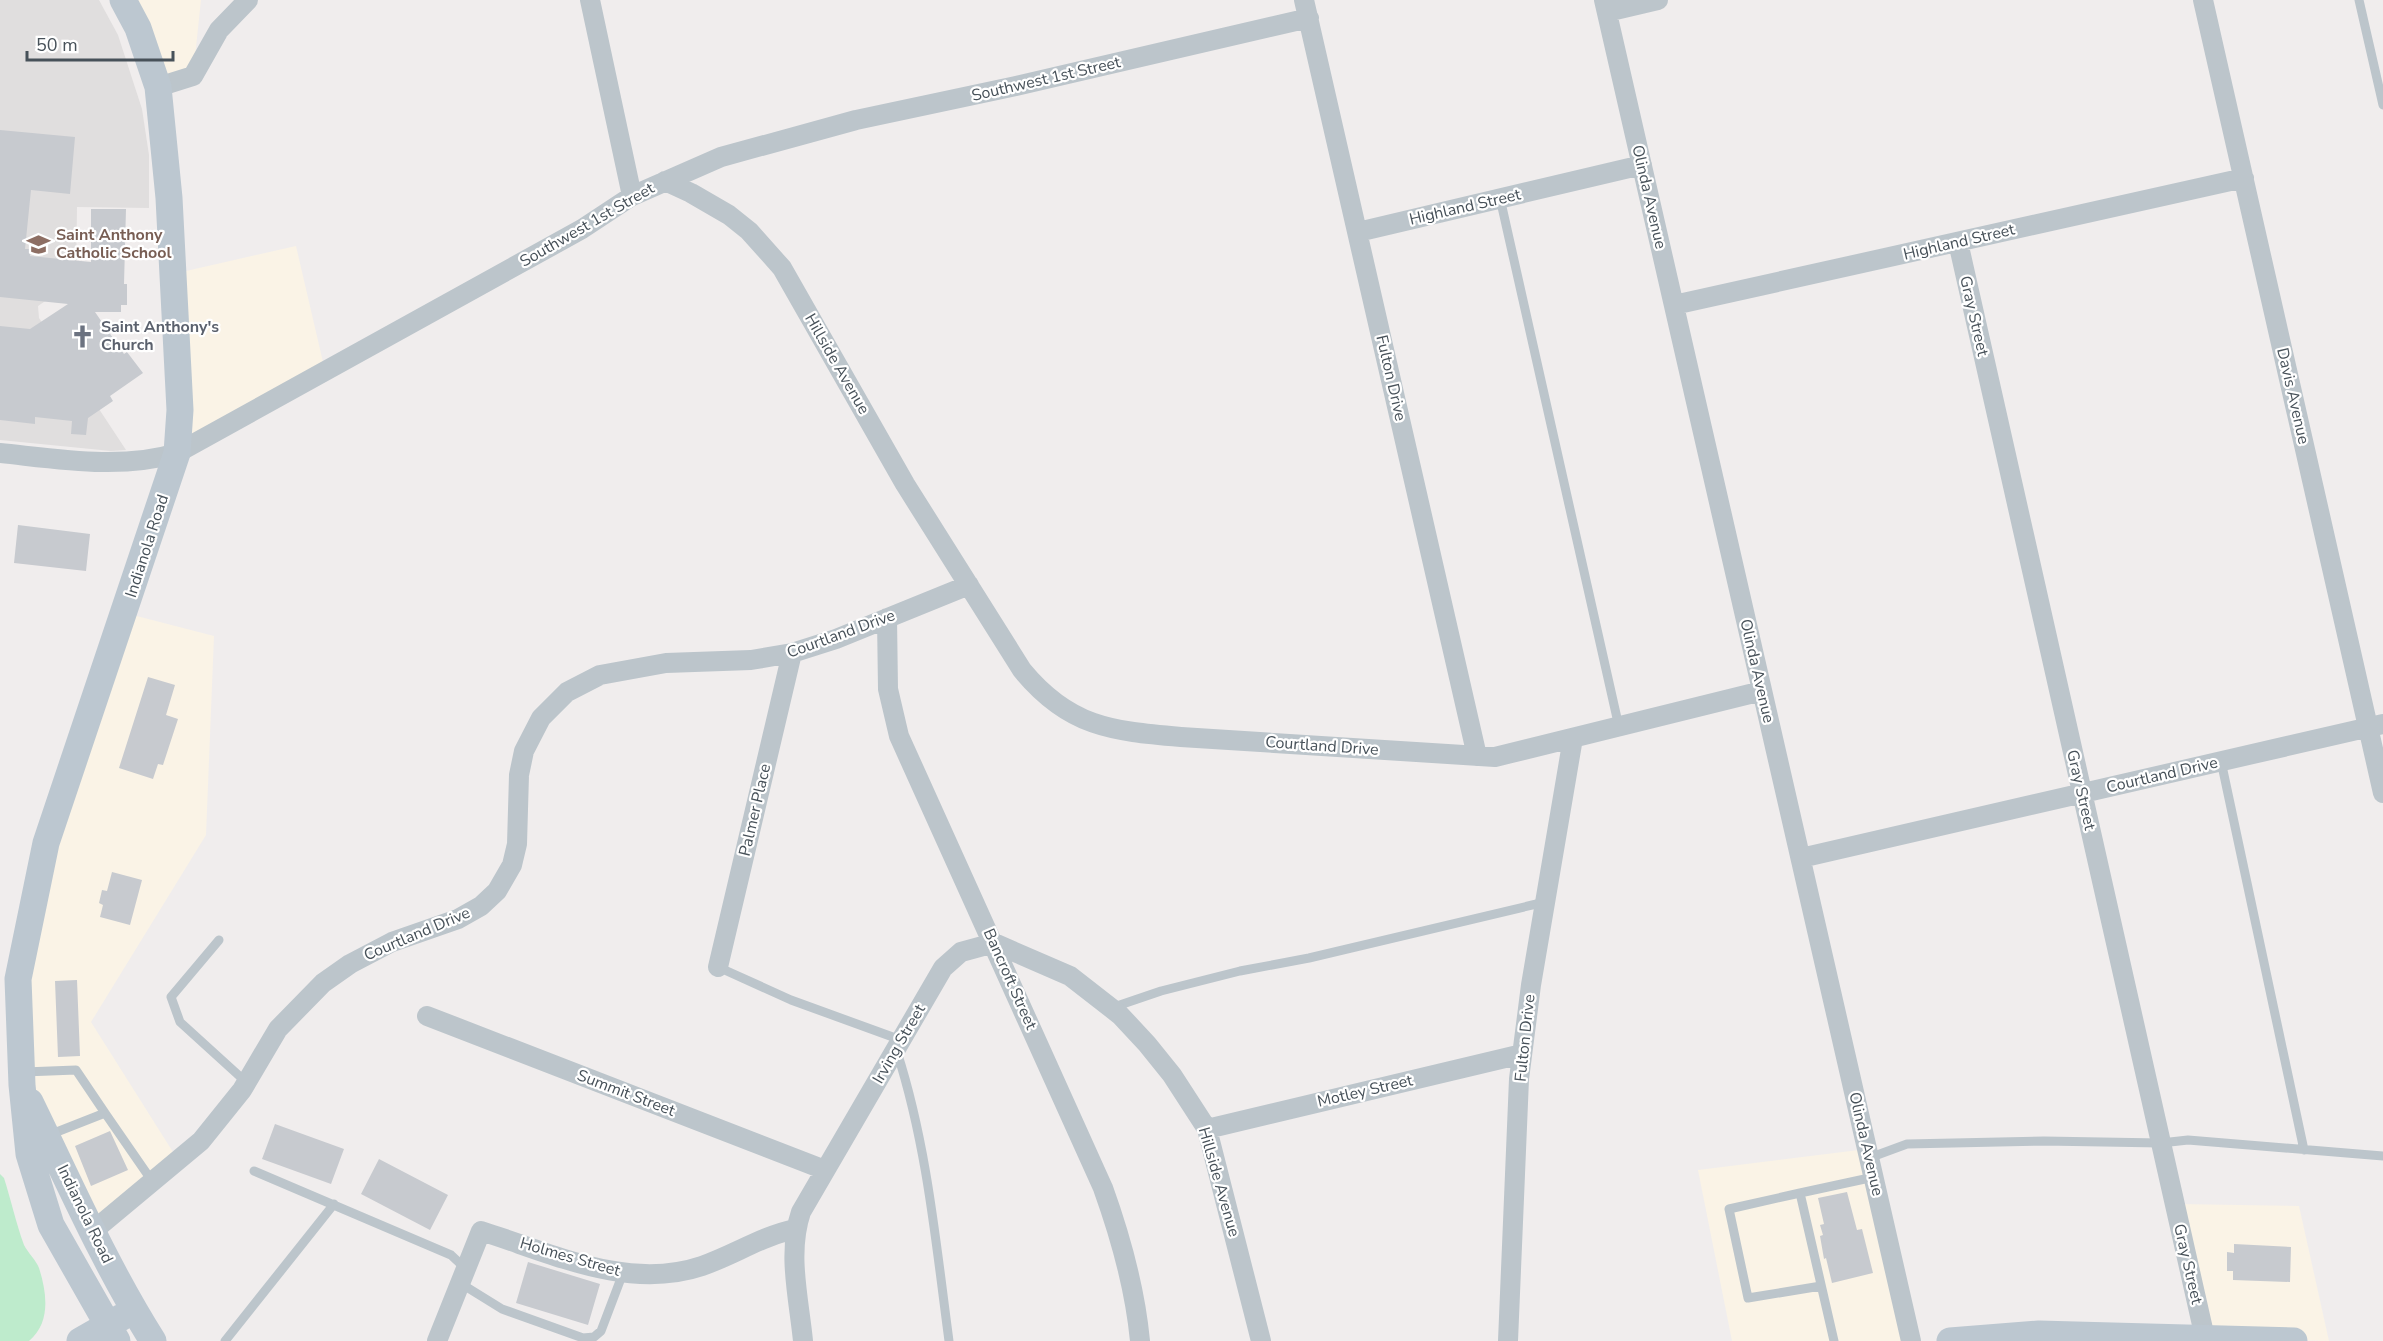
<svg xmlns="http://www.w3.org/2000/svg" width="2383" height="1341" font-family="'Nunito Sans',sans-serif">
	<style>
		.commercial { fill: #faf3e6 }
		.education { fill: #e0dede }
		.green { fill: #beebcc }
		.building { fill: #c7cacf }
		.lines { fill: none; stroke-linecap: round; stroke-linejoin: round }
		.lane { stroke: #bcc5cb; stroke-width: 9 }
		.street { stroke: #bcc5cb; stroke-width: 20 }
		.secondary { stroke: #bcc7d0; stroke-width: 27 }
		.labels { text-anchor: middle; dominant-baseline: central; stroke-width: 4.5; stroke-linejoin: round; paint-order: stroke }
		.street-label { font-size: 16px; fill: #475159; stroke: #fff }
		.education-label { font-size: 16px; font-weight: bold; fill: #785e54; stroke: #fff; text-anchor: start }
		.worship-label { font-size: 16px; font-weight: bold; fill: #5b616d; stroke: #fff; text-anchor: start }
	</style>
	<rect width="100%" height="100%" fill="#f0eded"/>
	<path class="commercial" d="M123 0H201L193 76 158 87Z
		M296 246 326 375 177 453 173 274Z
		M125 613 214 636 206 835 91 1022 178 1160 93 1231 22 1085 18 979Z
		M1867 1149 1911 1341H1732L1698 1170Z
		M2175 1204 2299 1206 2329 1341 2205 1338Z"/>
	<path class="education" d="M0 0H99L118 35 142 109 149 155V208L77 207 76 280 38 306 39 318 126 450 111 451 0 440Z"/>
	<path class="green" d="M0 1174 4 1178C11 1200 16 1223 24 1245 28 1253 36 1260 39 1268 47 1293 51 1323 29 1341H0Z"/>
	<path class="building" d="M0 130 75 137 70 194 31 190 25 249H31L30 256 91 262V209H126L124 284H127V305H121V312H95L124 354 127 352 143 373 110 396 113 401 88 418 86 435 71 434 72 421 35 417V424L0 420V326L30 329 68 304 0 297Z
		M18 525 90 534 86 571 14 563Z
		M148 677 175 685 166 715 178 719 163 765 158 764 153 779 119 768Z
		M112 872 142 880 130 925 100 917 103 905 99 903 102 890 107 891Z
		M77 980 80 1056 58 1057 55 981Z
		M275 1124 344 1149 331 1184 262 1159Z
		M110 1131 128 1170 91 1186 75 1146Z
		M379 1159 448 1195 430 1230 361 1194Z
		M1847 1192 1857 1230 1862 1229 1873 1273 1832 1283 1826 1258 1824 1259 1820 1236 1823 1235 1820 1225 1824 1224 1818 1198Z
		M2234 1244 2291 1247 2290 1282 2233 1280V1271H2227V1252L2234 1253Z
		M528 1262 600 1284 588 1325 516 1303Z"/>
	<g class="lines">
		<path class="lane" d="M2359 0 2383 105
			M1500 198 1619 727
			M2221 761 2304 1150
			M219 940 171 997 180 1022 246 1082
			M718 967 791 1000 901 1040
			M1111 1008 1161 991 1240 971 1309 958 1545 902
			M897 1052C927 1145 936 1244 949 1341
			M24 1072 76 1070 105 1113 49 1135
			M105 1113 152 1181
			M1869 1158 1907 1144 2044 1141 2161 1143 2188 1140 2383 1156
			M254 1171 451 1255 466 1269
			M1800 1193 1874 1177
			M460 1283 502 1309 583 1338 594 1337 601 1331 623 1273
			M1821 1286 1748 1298 1729 1209 1800 1193 1834 1341
			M225 1341 334 1204"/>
		<path class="street" d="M590 0 632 196
			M1304 0 1477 756
			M1604 0 1911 1341
			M2203 0 2383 793
			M1607 12 1658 0
			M158 87 193 76 219 30 248 0
			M665 181 691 193 729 215 749 231 782 268 905 484 1022 670C1069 727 1111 731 1181 737L1495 757 1762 691
			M1358 232 1642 165
			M1958 242 2205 1338
			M1674 305 2244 178
			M0 453C58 459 121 470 177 453L582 229 632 196 721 157 856 120 1016 86 1309 18
			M887 618 888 689 899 736 1103 1188C1121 1238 1135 1288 1140 1341
			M1801 858 2383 724
			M718 967 792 653
			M427 1016 825 1170
			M1207 1129 1522 1054
			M93 1231 201 1141 242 1090 278 1029 323 983 350 964 392 942 458 919 481 906 497 891 512 865 517 844 519 775 524 751 541 718 567 692 600 675 666 663 751 660 792 653 836 639 969 585
			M437 1341 481 1231C551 1253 628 1291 702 1266 734 1255 762 1236 795 1229
			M803 1341C799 1299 787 1253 801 1212L943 968 961 952 994 943 1070 976 1120 1015 1147 1044 1172 1075 1207 1129 1261 1341
			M1508 1341 1519 1079 1531 985 1573 738"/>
		<path class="secondary" d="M30 1102C69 1182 105 1265 153 1341
			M80 1341 122 1317
			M117 1341 51 1225 29 1154 22 1085 18 979 46 843 177 453 180 410 169 198 158 87 138 28 123 0
			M1950 1341 2039 1334 2294 1341"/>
	</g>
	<defs>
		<symbol id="school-bare" viewBox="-9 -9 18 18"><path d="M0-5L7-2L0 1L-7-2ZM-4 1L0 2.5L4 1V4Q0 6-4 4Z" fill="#8d6e63" stroke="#fff" stroke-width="2.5" paint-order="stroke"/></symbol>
		<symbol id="church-bare" viewBox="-9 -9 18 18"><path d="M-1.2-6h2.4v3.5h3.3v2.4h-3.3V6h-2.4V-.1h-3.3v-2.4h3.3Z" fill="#6b7280" stroke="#fff" stroke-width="2.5" paint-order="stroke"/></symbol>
	</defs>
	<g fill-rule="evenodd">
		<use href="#school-bare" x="22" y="228" width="33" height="33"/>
		<use href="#church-bare" x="66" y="320" width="33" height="33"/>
	</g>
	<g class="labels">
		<g class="street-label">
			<text transform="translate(1046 79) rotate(-13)">Southwest 1st Street</text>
			<text transform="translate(1649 197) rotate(77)">Olinda Avenue</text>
			<text transform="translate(1465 207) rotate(-13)">Highland Street</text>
			<text transform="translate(587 225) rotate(-30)">Southwest 1st Street</text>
			<text transform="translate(1959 242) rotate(-13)">Highland Street</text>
			<text transform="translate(1974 316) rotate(77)">Gray Street</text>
			<text transform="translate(837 364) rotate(60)">Hillside Avenue</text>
			<text transform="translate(1391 378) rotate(77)">Fulton Drive</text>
			<text transform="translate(2293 396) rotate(77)">Davis Avenue</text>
			<text transform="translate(147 546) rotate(-72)">Indianola Road</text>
			<text transform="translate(841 634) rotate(-20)">Courtland Drive</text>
			<text transform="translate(1757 671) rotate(77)">Olinda Avenue</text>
			<text transform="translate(1322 746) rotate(4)">Courtland Drive</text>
			<text transform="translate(2162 775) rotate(-13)">Courtland Drive</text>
			<text transform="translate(2081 790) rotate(77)">Gray Street</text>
			<text transform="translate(755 810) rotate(-77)">Palmer Place</text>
			<text transform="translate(417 934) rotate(-23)">Courtland Drive</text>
			<text transform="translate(1010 979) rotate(66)">Bancroft Street</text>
			<text transform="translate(1525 1038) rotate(-84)">Fulton Drive</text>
			<text transform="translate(899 1044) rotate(-60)">Irving Street</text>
			<text transform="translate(1365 1091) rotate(-13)">Motley Street</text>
			<text transform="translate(626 1093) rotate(21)">Summit Street</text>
			<text transform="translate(1866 1144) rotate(77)">Olinda Avenue</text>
			<text transform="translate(1219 1182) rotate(74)">Hillside Avenue</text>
			<text transform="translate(85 1214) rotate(64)">Indianola Road</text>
			<text transform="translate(570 1257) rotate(16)">Holmes Street</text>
			<text transform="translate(2188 1264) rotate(77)">Gray Street</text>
		</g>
		<g class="education-label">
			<text x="56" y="235">Saint Anthony<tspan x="56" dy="18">Catholic School</tspan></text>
		</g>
		<g class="worship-label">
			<text x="101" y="327">Saint Anthony's<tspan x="101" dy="18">Church</tspan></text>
		</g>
	</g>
	<path d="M27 51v9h146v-9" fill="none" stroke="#475159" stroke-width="3"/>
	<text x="36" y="51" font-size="18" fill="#475159" stroke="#ffffff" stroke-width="4.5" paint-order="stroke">50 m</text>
</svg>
